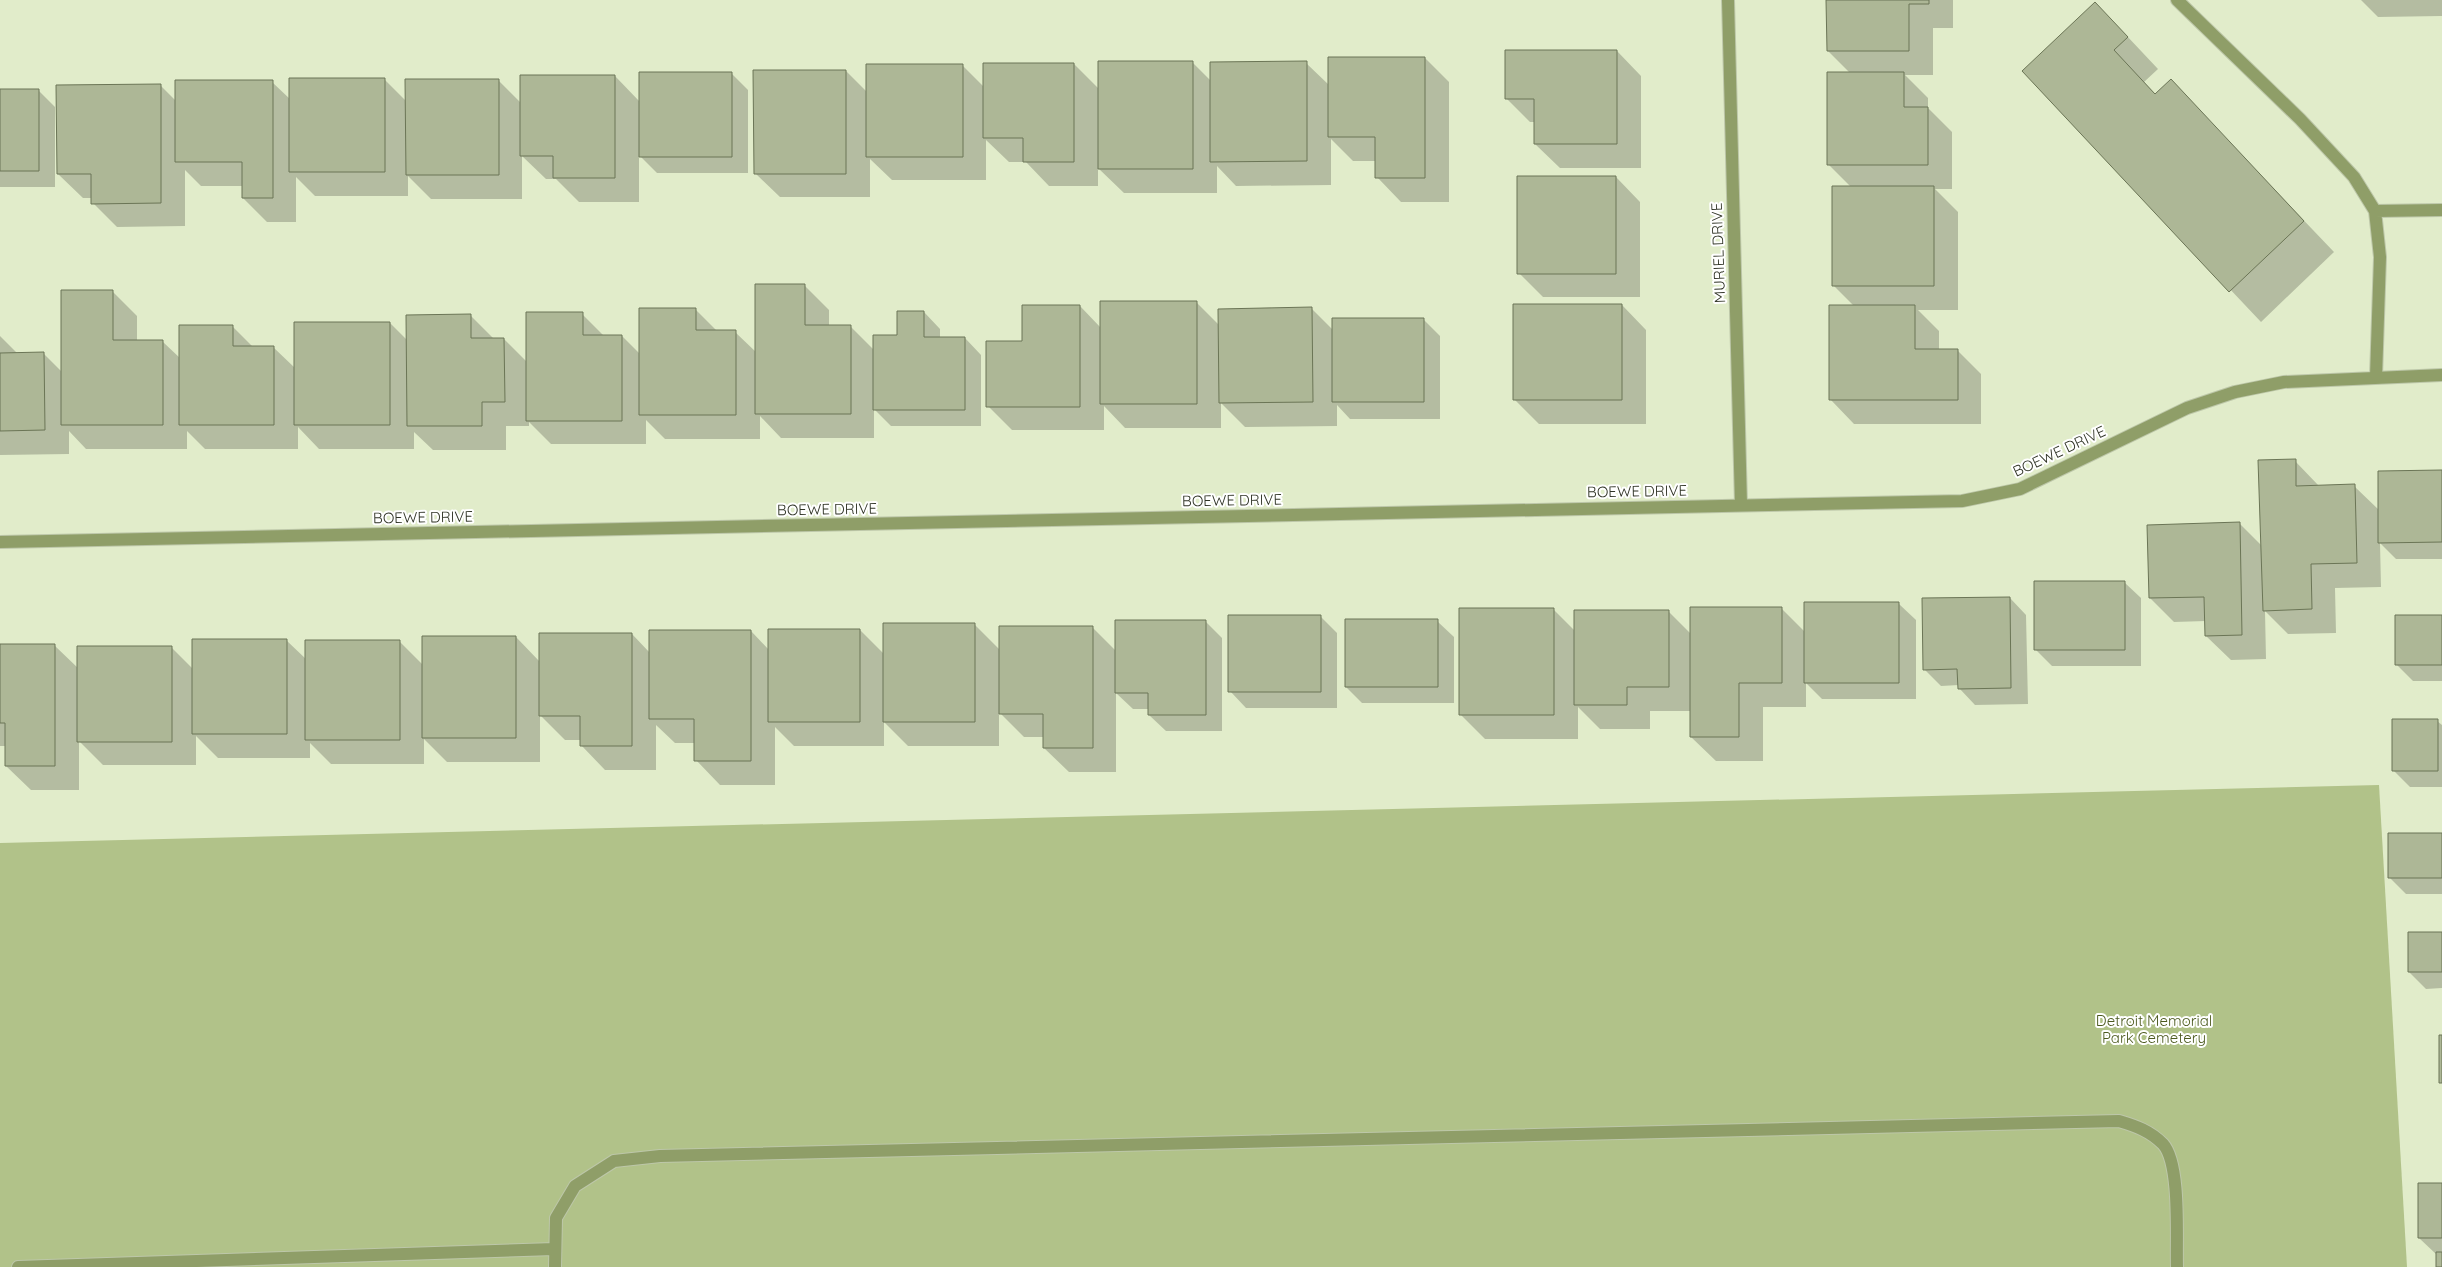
<svg xmlns="http://www.w3.org/2000/svg" width="2442" height="1267" font-family="Quicksand,sans-serif">
	<style>
		.green { fill: #b1c289 }
		.shadow { fill: #0003 }
		.building { fill: #adb796; stroke: #6b7556 }
		.lines { fill: none; stroke-linecap: round; stroke-linejoin: round }
		.minor-casing { stroke: #bdc7a9; stroke-width: 14 }
		.minor { stroke: #8f9e68; stroke-width: 12 }
		.labels { text-anchor: middle; dominant-baseline: central; stroke-width: 4; stroke-linejoin: round; paint-order: stroke }
		.street-label { font-size: 15px; fill: #2f3325; stroke: #fff }
		.park-label { font-size: 15px; fill: #4c5a1f; stroke: #fff }
	</style>
	<rect width="100%" height="100%" fill="#e1ecca"/>
	<path class="green" d="M2379 785 2407 1267H0V843Z"/>
	<path class="shadow" d="M1828 0H1953V28H1933V75H1905L1928 98V108L1952 132V189H1935L1958 212V310H1918L1939 331V350H1957L1981 374V424H1854L1830 399 1854 306 1833 285 1851 187 1829 165 1850 73 1828 51Z
		M2361 0H2442V16L2378 17Z
		M2126 35 2158 69 2144 82 2156 95 2171 81 2334 252 2261 322 2024 71Z
		M1617 51 1641 76V168H1560L1535 144V122H1530L1506 98Z
		M1425 58 1449 82V202H1401L1377 177V161H1353L1331 139V185L1236 186 1217 166V193H1124L1098 168V186H1049L1026 162H1009L986 140V180H892L870 159V197H780L755 173 846 71 867 92 962 65 984 87 1074 64 1100 90 1192 62 1211 81 1306 63 1329 85Z
		M731 73 748 90V173H657L639 155V202H579L556 179H546L522 156V199H431L408 176V196H315L296 177V222H267L243 198V186H201L185 170V226L117 227 93 203 92 198H83L58 174 160 85 177 102 272 82 291 100 384 79 406 101 498 80 522 104 615 76 640 102Z
		M0 90H38L55 107V187H0Z
		M1616 177 1640 202V297H1543L1519 273Z
		M805 286 829 310V326H850L874 350 899 336 924 312 940 329V338H965L981 355V426H891L874 409V438H781L760 416V439H665L646 420V444H551L529 422V426H506V450H433L414 432V449H319L298 427V449H205L187 431V449H86L69 431V454L0 455V336L18 354 43 353 62 372 112 291 137 316V342H163L181 359 232 326 253 347H273L295 368 390 323 408 341 471 316 494 339H504L527 362 582 314 604 336H622L640 354 695 309 718 332H735L757 353Z
		M1196 302 1219 325 1311 308 1333 330 1423 319 1440 336V419H1350L1337 405V426L1245 427 1221 403V428H1125L1104 406V430H1012L988 406 1023 343 1080 306 1101 328Z
		M1622 305 1646 330V424H1539L1514 399Z
		M2295 461 2319 486H2354L2379 510 2442 472V559H2396L2380 543 2381 587 2335 588 2336 633 2288 634 2265 611 2266 659 2231 660 2206 636V621L2174 622 2150 598 2239 523 2262 546Z
		M2124 582 2141 598V666H2052L2035 649Z
		M2010 598 2026 615 2028 704 1975 705 1959 688V685L1941 686 1924 669Z
		M1899 604 1916 620V699H1822L1806 683V707H1763V761H1716L1691 737V711H1650V729H1600L1578 707V739H1485L1461 715 1553 609 1575 631 1668 611 1691 634 1781 608 1805 632Z
		M1320 616 1337 633V708H1246L1230 691Z
		M2442 616V681H2413L2396 664Z
		M1437 621 1454 637V703H1362L1346 687Z
		M1206 622 1222 638V731H1166L1149 715V709H1133L1116 693V772H1069L1044 748V737H1024L999 712V746H908L884 722V746H794L775 727V785H720L696 760V743H675L656 725V770H605L581 745V740H565L540 715V762H447L424 739V764H331L310 743V758H218L196 736V765H103L79 741V790H31L6 766V746H0V645H54L79 669 171 647 193 669 286 640 307 660 399 641 423 665 516 637 540 662 632 634 650 653 751 631 769 650 860 630 884 654 975 625 1000 650 1092 627 1116 651Z
		M2437 721 2442 725V787H2410L2393 770Z
		M2442 834V894H2406L2389 877Z
		M2442 933V988L2426 989 2409 972Z
		M2442 1184V1267H2437V1255L2419 1238Z"/>
	<path class="building" d="M1826 0H1929V4H1909V51H1827Z
		M2095 2 2128 37 2114 50 2155 94 2171 79 2304 221 2229 292 2022 71Z
		M1505 50H1617V144H1534V99H1505Z
		M1328 57H1425V178H1375V137H1328Z
		M1098 61H1193V169H1098Z
		M1307 61V161L1210 162V62Z
		M983 63H1074V162H1023V138H983Z
		M866 64H963V157H866Z
		M753 70H846V174H754Z
		M639 72H732V157H639Z
		M1827 72H1904V107H1928V165H1827Z
		M520 75H615V178H553V156H520Z
		M289 78H385V172H289Z
		M405 79H499V175H406Z
		M175 80H273V198H242V162H175Z
		M161 84V203L91 204V174H57L56 85Z
		M0 89H39V171H0Z
		M1517 176H1616V274H1517Z
		M1832 186H1934V286H1832Z
		M755 284H805V325H851V414H755Z
		M61 290H113V340H163V425H61Z
		M1100 301H1197V404H1100Z
		M1513 304H1622V400H1513Z
		M1022 305H1080V407H986V341H1022Z
		M1829 305H1915V349H1958V400H1829Z
		M1312 307 1313 402 1219 403 1218 309Z
		M639 308H696V330H736V415H639Z
		M897 311H924V337H965V410H873V335H897Z
		M526 312H583V335H622V421H526Z
		M471 314V338H504L505 402H482V426H407L406 315Z
		M1332 318H1424V402H1332Z
		M294 322H390V425H294Z
		M179 325H233V346H274V425H179Z
		M44 352 45 430 0 431V353Z
		M2296 459V486L2355 484 2357 563 2311 564 2312 609 2263 611 2258 460Z
		M2442 470V542L2378 543V471Z
		M2240 522 2242 635 2205 636 2204 597 2149 598 2147 525Z
		M2034 581H2125V650H2034Z
		M2010 597 2011 688 1958 689 1957 669 1923 670 1922 598Z
		M1804 602H1899V683H1804Z
		M1690 607H1782V683H1739V737H1690Z
		M1459 608H1554V715H1459Z
		M1574 610H1669V687H1627V705H1574Z
		M1228 615H1321V692H1228Z
		M2395 615H2442V665H2395Z
		M1345 619H1438V687H1345Z
		M1115 620H1206V715H1148V693H1115Z
		M883 623H975V722H883Z
		M999 626H1093V748H1043V714H999Z
		M768 629H860V722H768Z
		M649 630H751V761H694V719H649Z
		M539 633H632V746H580V716H539Z
		M422 636H516V738H422Z
		M192 639H287V734H192Z
		M305 640H400V740H305Z
		M0 644H55V766H5V723H0Z
		M77 646H172V742H77Z
		M2392 719H2438V771H2392Z
		M2388 833H2442V878H2388Z
		M2408 932H2442V972H2408Z
		M2439 1035H2442V1083H2439Z
		M2418 1183H2442V1238H2418Z
		M2436 1252H2442V1267H2436Z"/>
	<g class="lines">
		<defs>
			<path id="minor" d="M1728 0 1741 505
				M2177 0 2300 119 2354 177 2375 211 2380 257 2376 377
				M2375 211 2442 210
				M0 542 1962 501 2020 489 2187 408 2235 392 2284 382 2442 375
				M18 1267 554 1249
				M555 1267 556 1218 575 1186 614 1161 660 1156 2119 1121C2136 1126 2150 1131 2163 1144 2181 1164 2176 1239 2177 1267"/>
		</defs>
		<use href="#minor" class="minor-casing"/>
		<use href="#minor" class="minor"/>
	</g>
	<g class="labels">
		<g class="street-label">
			<text transform="translate(1718 253) rotate(-92)">MURIEL DRIVE</text>
			<text transform="translate(2059 451) rotate(-25)">BOEWE DRIVE</text>
			<text transform="translate(1637 491) rotate(-1)">BOEWE DRIVE</text>
			<text transform="translate(1232 500) rotate(-1)">BOEWE DRIVE</text>
			<text transform="translate(827 509) rotate(-1)">BOEWE DRIVE</text>
			<text transform="translate(423 517) rotate(-1)">BOEWE DRIVE</text>
		</g>
		<g class="park-label">
			<text x="2154" y="1020">Detroit Memorial<tspan x="2154" dy="17">Park Cemetery</tspan></text>
		</g>
	</g>
</svg>
